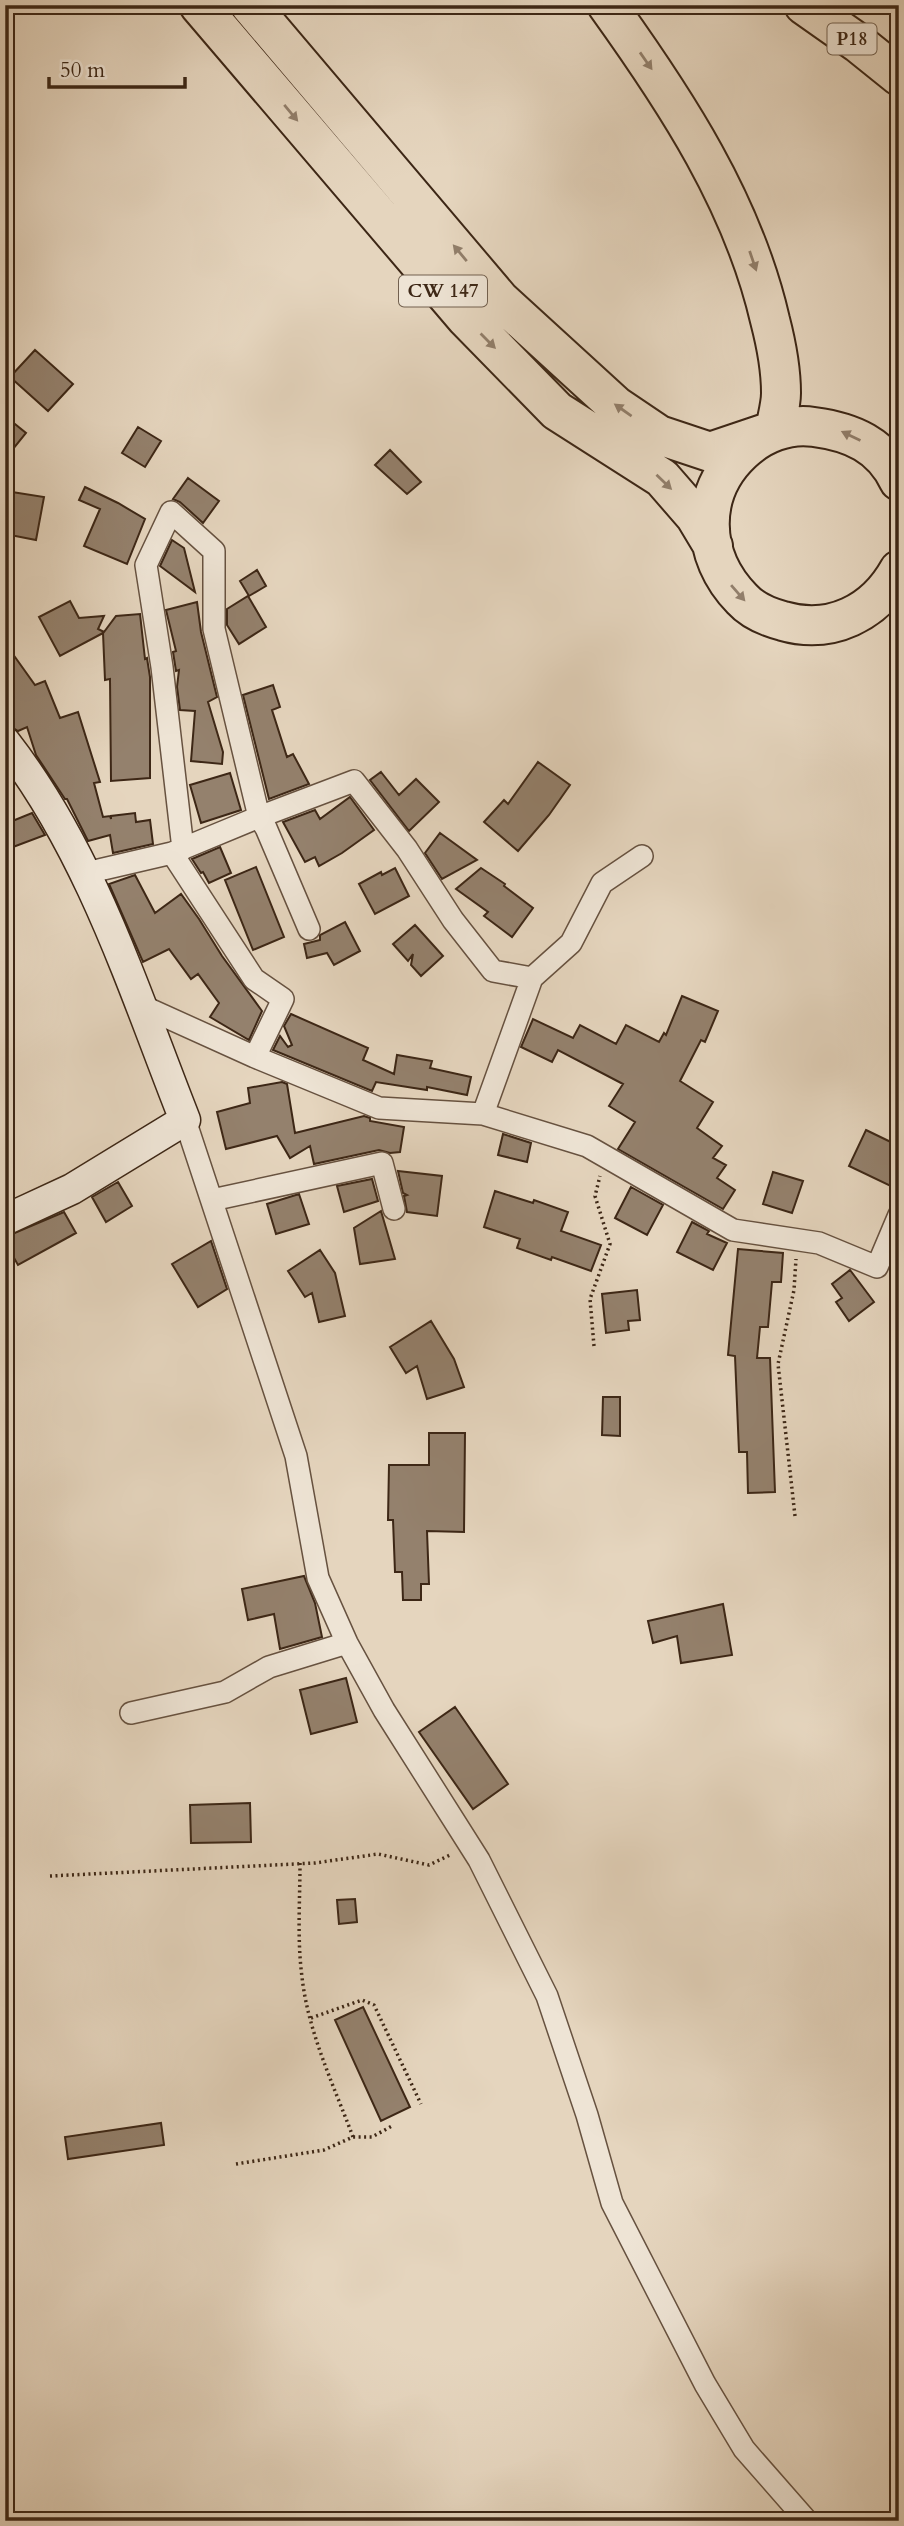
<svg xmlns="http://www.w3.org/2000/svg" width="904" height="2526" font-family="Cardo,serif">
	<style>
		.building { fill: #94816d; stroke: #3d2716; stroke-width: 2 }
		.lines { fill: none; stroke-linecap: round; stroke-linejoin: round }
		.street-casing { stroke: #675240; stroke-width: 24 }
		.secondary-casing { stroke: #3d2716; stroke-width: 33 }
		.highway-casing { stroke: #3d2716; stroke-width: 42 }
		.path { stroke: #3d2716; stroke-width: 3.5; stroke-dasharray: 2 3.5; stroke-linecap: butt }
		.street { stroke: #eee4d5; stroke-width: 21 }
		.secondary { stroke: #eee4d5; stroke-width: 30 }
		.highway { stroke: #e5d5be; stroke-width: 38 }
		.oneway { fill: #917e6a }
		.labels { text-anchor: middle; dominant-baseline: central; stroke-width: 5; stroke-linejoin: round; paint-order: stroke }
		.shield { fill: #eee4d5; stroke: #72604f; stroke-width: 2 }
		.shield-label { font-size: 19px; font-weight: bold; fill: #3d2716 }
	</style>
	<rect width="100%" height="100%" fill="#e5d5be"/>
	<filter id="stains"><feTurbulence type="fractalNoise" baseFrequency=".00286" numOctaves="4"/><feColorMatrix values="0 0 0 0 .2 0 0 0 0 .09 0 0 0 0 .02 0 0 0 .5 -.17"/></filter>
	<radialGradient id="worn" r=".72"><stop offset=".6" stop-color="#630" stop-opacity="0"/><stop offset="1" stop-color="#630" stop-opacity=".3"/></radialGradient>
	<path class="building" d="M35 350 73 384 48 411 10 377Z
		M5 416 26 433 5 459Z
		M138 427 161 441 145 467 122 453Z
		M390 450 421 482 407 494 375 465Z
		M188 478 219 501 203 523 180 502 173 499Z
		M85 487 118 503 145 519 127 564 84 546 100 509 79 500Z
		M12 492 44 497 36 540 5 534Z
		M172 540 184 548 195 592 160 566Z
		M257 570 266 586 249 596 240 581Z
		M248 596 266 627 239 644 227 625V609Z
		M70 601 79 618 104 616 98 629 104 632 116 616 140 614 145 659 147 658 150 677V778L111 781 110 679 105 680 103 633 60 656 39 617Z
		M197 602 201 632 217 697 208 702 223 752 222 764 191 761 195 711 180 710 177 687 179 670 176 671 173 652 176 651 166 610Z
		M5 643 35 685 45 681 60 718 78 712 100 782 94 783 103 817 110 816 111 819V816L135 813 136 822 150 820 153 844 113 853 110 835 88 841 67 799H65L36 755 27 727 18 731 10 726 5 715Z
		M273 685 280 707 272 710 287 757 293 754 309 784 269 799 243 695Z
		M538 762 570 785 549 815 518 851 484 822 504 800 508 804Z
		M381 772 399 795 416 779 439 802 409 831 370 780Z
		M230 773 241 810 201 823 190 785Z
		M350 797 374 830 342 853 319 866 315 857 305 862 283 822 315 810 320 819Z
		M32 813 45 835 5 850V824Z
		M440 833 477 860 442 879 425 853Z
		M220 847 231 873 209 883 203 872 201 873 192 859Z
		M256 867 284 937 253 950 225 880Z
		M395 868 409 896 375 914 359 884 381 872 382 875Z
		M481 868 505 884 504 886 533 908 512 937 484 916 488 912 456 889Z
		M135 875 155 913 181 894 199 919 222 956 262 1011 249 1040 210 1017 219 1003 198 974 191 979 169 949 143 962 109 884Z
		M345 922 360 951 334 965 327 953 307 958 304 944 320 940V935Z
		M415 925 443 956 421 976 411 965 413 954 408 961 393 944Z
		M682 996 718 1011 705 1042 701 1040 680 1081 713 1102 697 1128 722 1146 713 1158 726 1165 717 1178 735 1190 723 1209 618 1149 635 1122 609 1106 623 1084 558 1050 552 1062 521 1047 533 1019 573 1038 580 1025 616 1044 626 1025 659 1042 664 1033 666 1035Z
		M291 1014 368 1048 363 1060 394 1074 397 1055 432 1061 430 1068 471 1077 467 1095 427 1087V1090L376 1082 372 1091 273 1050 280 1036 288 1047 292 1045 284 1026Z
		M282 1082 287 1084 295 1133 364 1116 370 1118V1121L404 1127 400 1152 390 1153 379 1150 314 1164 310 1146 290 1158 277 1136 226 1149 217 1112 250 1103 248 1088Z
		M866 1130 899 1146V1190L849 1166Z
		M503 1134 531 1143 527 1162 498 1155Z
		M398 1171 442 1176 437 1216 407 1212 404 1196 407 1195 403 1193Z
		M773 1172 803 1181 792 1213 763 1204Z
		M372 1179 378 1201 344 1212 337 1186Z
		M118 1182 132 1206 106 1222 92 1197Z
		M631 1187 663 1205 647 1235 615 1218Z
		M495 1191 533 1203 534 1200 568 1212 561 1231 601 1245 591 1271 552 1257 551 1260 517 1248 520 1239 484 1227Z
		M299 1194 309 1224 276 1234 267 1204Z
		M381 1211 395 1259 360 1264 354 1228Z
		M64 1212 76 1233 18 1265 5 1242V1237Z
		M692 1222 709 1231 707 1234 727 1243 713 1270 677 1252Z
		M211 1241 227 1289 198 1307 172 1264Z
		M738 1249 783 1253 781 1282H772L768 1327H760L757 1358H770L775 1492 748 1493 747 1452H739L735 1356 728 1355Z
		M320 1250 335 1273 345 1316 319 1322 312 1293 305 1297 288 1271Z
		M850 1270 874 1302 849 1321 836 1302 842 1298 832 1284Z
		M637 1290 640 1320 628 1321 629 1330 606 1333 602 1294Z
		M431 1321 454 1359 464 1387 427 1399 417 1366 406 1373 390 1347Z
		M603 1397H620V1436L602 1435Z
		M429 1433H465L464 1532 427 1531 429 1584H421V1600H403L402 1572H395L393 1520H388L389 1465H429Z
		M304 1576 315 1603 322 1637 280 1649 274 1614 248 1620 242 1589Z
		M723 1604 732 1655 681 1663 677 1636 653 1643 648 1621Z
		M346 1678 357 1722 311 1734 300 1690Z
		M455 1707 508 1784 473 1809 419 1732Z
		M250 1803 251 1842 191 1843 190 1805Z
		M355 1899 357 1922 339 1924 337 1900Z
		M363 2007 410 2107 381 2121 335 2020Z
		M161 2123 164 2145 68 2159 65 2137Z"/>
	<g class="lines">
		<defs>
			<path id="street" d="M183 849 162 667 146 565 171 512 214 551V629L259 817 266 828 309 929
				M172 853 254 979 283 999 255 1057
				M86 873 172 853 259 817 354 781 407 849 453 920 493 971 532 978
				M140 1005 255 1057 379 1108 483 1114 587 1146 733 1230 819 1243 877 1267 899 1215
				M483 1114 532 978 571 943 602 883 642 856
				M185 1120 296 1456 318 1578 347 1643 384 1710 479 1860 547 1996 587 2115 612 2203 705 2384 744 2449 807 2521
				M212 1200 382 1163 394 1209
				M131 1713 225 1692 269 1667 347 1643"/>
			<path id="secondary" d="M5 742C91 852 134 991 185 1120L72 1189 5 1220"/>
			<path id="highway" d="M199 5 466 318 557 411 662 478 695 516 713 546
				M250 5 500 300 616 406 659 435 710 452 775 430C777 418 781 405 781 393 781 369 776 343 770 320 743 203 676 101 607 5
				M804 5 858 43 899 76
				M899 481C882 445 852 432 814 427 788 423 761 434 742 452 698 493 700 556 742 599 752 610 768 617 783 621 831 635 875 613 899 570"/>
		</defs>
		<use href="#street" class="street-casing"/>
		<use href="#secondary" class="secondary-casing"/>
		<use href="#highway" class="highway-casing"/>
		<path class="path" d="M594 1346 590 1299 610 1244 595 1196 600 1176
			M795 1516 778 1364 794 1290 796 1259
			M300 1863C300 1901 297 1939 302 1977 308 2032 334 2086 353 2137
			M50 1876 315 1863 378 1854 429 1865 452 1854
			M311 2018 362 2000 374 2005 421 2104
			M236 2164 324 2150 353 2137H372L392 2126"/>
		<use href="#street" class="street"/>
		<use href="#secondary" class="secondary"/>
		<use href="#highway" class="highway"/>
	</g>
	<defs><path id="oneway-solid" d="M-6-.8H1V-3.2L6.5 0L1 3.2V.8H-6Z" transform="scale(1.75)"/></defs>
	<g class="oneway">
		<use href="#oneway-solid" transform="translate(646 61) rotate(55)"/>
		<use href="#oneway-solid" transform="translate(291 113) rotate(50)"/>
		<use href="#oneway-solid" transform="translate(460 253) rotate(-130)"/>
		<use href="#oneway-solid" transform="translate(753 261) rotate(71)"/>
		<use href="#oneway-solid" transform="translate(488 341) rotate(45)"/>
		<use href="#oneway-solid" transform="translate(623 410) rotate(-145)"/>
		<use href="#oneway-solid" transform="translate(851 436) rotate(-154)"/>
		<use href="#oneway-solid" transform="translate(664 482) rotate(44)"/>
		<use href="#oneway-solid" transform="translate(738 593) rotate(49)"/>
	</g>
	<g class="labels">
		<g class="shield">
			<rect x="827.5" y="23.5" width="49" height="31" rx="5"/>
			<rect x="399" y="275.5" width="88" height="31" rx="5"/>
		</g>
		<g class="shield-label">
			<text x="852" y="39">P18</text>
			<text x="443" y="291">CW 147</text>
		</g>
	</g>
	<rect width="904" height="2526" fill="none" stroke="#e5d5be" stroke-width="28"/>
	<rect x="7" y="7" width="890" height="2512" fill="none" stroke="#3d2716" stroke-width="3.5"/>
	<rect x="14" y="14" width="876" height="2498" fill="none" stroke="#3d2716" stroke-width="2"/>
	<path d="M49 77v10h136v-10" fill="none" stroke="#3d2716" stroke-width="3.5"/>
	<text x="60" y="77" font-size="21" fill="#3d2716" stroke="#eee4d5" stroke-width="5" paint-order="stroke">50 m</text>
	<rect width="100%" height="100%" filter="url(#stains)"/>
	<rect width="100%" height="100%" fill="url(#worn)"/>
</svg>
